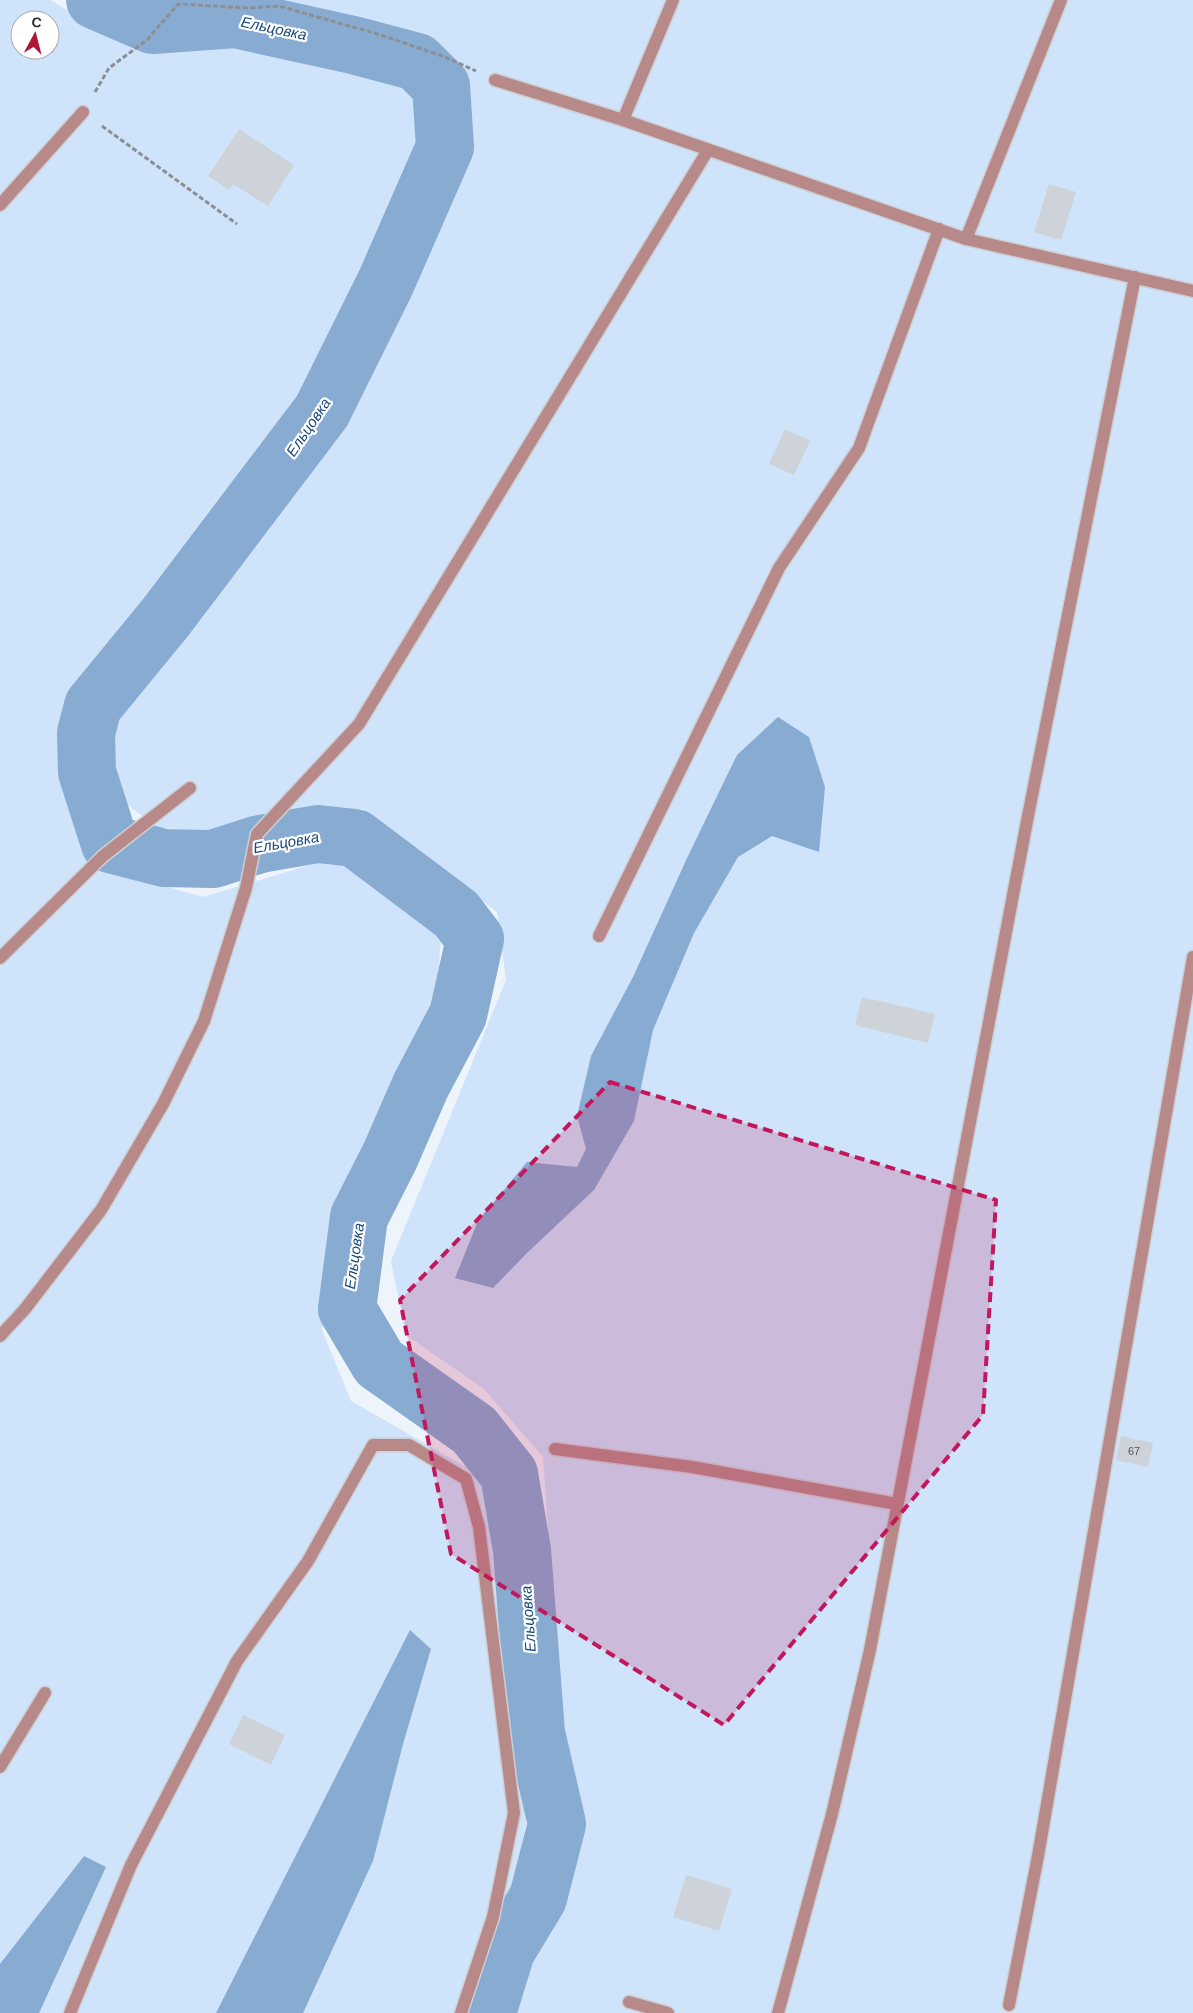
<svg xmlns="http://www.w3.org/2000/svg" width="1193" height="2013" font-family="Arial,sans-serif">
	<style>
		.green { fill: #cfe3fa; fill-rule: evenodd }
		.water { fill: #88abd1 }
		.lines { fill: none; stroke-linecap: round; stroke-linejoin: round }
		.river { stroke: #88abd1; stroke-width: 58 }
		.building { fill: #cdd3d9 }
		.lane-casing { stroke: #cbd0d6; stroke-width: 15 }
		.street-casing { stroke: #cbd0d6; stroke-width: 15 }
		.path { stroke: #8b8f93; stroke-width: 3; stroke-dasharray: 5 2.5; stroke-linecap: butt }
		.lane { stroke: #b88989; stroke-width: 12 }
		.street { stroke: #b88989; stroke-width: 12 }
		.marked { fill: #c2185b; fill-opacity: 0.2; stroke: #c2185b; stroke-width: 4; stroke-dasharray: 10 6; stroke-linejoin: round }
		.labels { text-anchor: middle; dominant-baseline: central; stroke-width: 4.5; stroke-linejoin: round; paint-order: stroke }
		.number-label { font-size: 11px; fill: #535659 }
		.water-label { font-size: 15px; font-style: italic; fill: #17497a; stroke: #fff }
	</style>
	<rect width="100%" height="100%" fill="#eef4fb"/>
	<path class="green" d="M0 0H50L135 49 193 32 295 45 388 69 434 98 433 152 368 300 297 430 151 619 83 680 65 725 71 785 103 869 203 897 353 852 441 938 437 991 350 1198 322 1330 351 1401 496 1484 519 1727 526 1825 509 1904 476 2013H0ZM20 20H50V50H20Z
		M243 0H1193V2013H513L558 1896 578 1829 563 1738 543 1457 484 1389 406 1335 391 1261 506 980 497 912 363 809H296L212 830 158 828 112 793 102 749 108 709 316 446 455 169 460 78 403 28Z"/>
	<path class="water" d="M778 717 809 737 825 787 819 852 772 836 738 857 694 933 653 1030 634 1121 594 1190 528 1252 493 1288 455 1278 478 1221 527 1162 577 1167 586 1149 577 1116 591 1056 633 977 688 856 737 755Z
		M410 1630 431 1649 403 1744 373 1861 303 2013H216Z
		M84 1856 106 1867 39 2013H0V1964Z"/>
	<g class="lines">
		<path class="river" d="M95 0 153 25 235 19 353 45 417 62 441 86 445 147 386 282 322 411 166 617 93 706 86 733 87 772 110 844 164 858 213 859 260 844 318 834 355 838 456 914 475 939 458 1015 421 1085 390 1156 359 1217 347 1309 379 1363 474 1430 509 1474 522 1550 536 1733 557 1824 538 1898 506 1951 487 2013"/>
	</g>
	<path class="building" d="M239 129 294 165 268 206 233 184 229 190 208 176Z
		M1049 184 1076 192 1061 240 1034 232Z
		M785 429 810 441 794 475 769 464Z
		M862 997 935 1014 928 1043 855 1025Z
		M1121 1436 1153 1443 1148 1467 1116 1460Z
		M243 1715 285 1735 271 1765 229 1744Z
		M686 1875 732 1889 719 1931 673 1917Z"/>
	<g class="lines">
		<defs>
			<path id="lane" d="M623 120 673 0
				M0 205 83 112
				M966 239 1061 0
				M599 936 779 568 859 448 939 229
				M555 1449 692 1467 897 1504
				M629 2002 668 2013
				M70 2013 131 1865 237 1661 308 1561 373 1445H409L466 1479 479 1527 514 1813 493 1917 461 2013"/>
			<path id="street" d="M495 80 623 120 966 239 1193 291
				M0 958 103 856 190 788
				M0 1336 25 1309 101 1210 163 1104 204 1021 246 888 257 834 359 724 708 150
				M0 1767 45 1693
				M1009 2005 1038 1856 1193 957
				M778 2013 832 1814 870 1650 1028 816 1135 277"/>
		</defs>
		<use href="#lane" class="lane-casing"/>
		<use href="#street" class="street-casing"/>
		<path class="path" d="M95 92 109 68 147 40 178 4 247 8 279 6 381 35 445 57 476 71
			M102 126 237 224"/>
		<use href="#lane" class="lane"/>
		<use href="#street" class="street"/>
	</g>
	<path class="marked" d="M610 1082 996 1200 983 1415 724 1725 451 1554 400 1300Z"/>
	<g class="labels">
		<g class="number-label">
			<text x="1134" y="1451">67</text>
		</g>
		<g class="water-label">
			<text transform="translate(274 28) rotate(12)">Ельцовка</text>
			<text transform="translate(308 427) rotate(-56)">Ельцовка</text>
			<text transform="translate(286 842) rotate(-10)">Ельцовка</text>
			<text transform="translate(354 1256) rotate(-82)">Ельцовка</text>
			<text transform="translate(528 1619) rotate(-94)">Ельцовка</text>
		</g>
	</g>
	<g transform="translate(35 35) rotate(7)"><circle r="24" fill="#ffffff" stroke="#aaabab"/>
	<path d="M0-4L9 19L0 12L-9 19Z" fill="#ad1733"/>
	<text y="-8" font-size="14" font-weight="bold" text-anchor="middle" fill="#2a2c2e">С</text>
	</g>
</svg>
